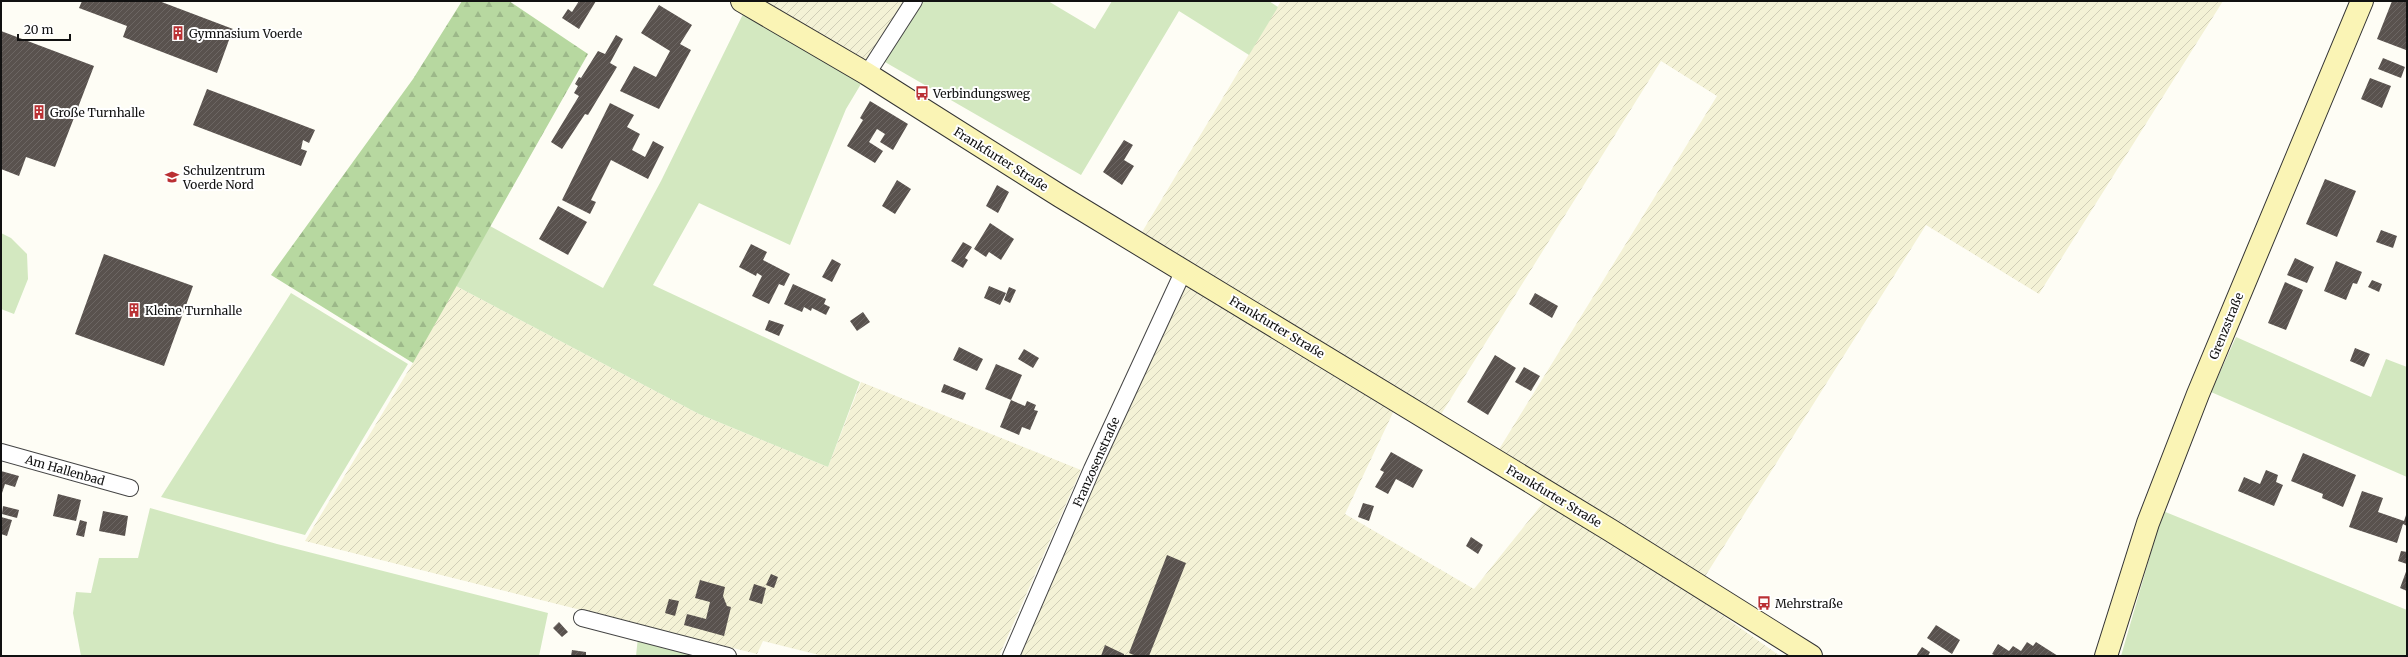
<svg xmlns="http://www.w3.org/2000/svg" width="2408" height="657" font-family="Merriweather,serif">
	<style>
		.farmland { fill: url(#farmland-furrows); fill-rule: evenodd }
		.green { fill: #d3e8c0 }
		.forest { fill: url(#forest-firs) }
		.building { fill: url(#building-hatch) }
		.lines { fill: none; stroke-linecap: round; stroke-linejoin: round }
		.street-casing { stroke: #444; stroke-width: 18 }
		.secondary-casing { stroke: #333; stroke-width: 24 }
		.street { stroke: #fff; stroke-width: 16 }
		.secondary { stroke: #faf4b5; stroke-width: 22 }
		.labels { text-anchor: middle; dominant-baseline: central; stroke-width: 4; stroke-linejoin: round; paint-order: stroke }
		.poi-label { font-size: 12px; fill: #111; stroke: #fff; text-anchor: start }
		.street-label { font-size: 12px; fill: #111; stroke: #fff }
	</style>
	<defs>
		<pattern id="farmland-furrows" width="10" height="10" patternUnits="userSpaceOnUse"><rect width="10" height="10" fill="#f4f2d6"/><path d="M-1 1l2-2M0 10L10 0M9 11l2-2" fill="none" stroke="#d0ceb7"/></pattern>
		<pattern id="forest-firs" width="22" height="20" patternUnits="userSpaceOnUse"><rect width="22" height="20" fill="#b7d8a0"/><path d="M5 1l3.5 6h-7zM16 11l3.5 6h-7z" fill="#9cb889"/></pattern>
		<pattern id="building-hatch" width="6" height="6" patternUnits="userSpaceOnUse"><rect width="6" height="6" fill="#59524e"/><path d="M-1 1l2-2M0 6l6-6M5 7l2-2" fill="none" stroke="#6c6663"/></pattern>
	</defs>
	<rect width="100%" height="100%" fill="#fefdf5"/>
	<path class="farmland" d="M742 1H914L867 74Z
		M1281 1H2223L2039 294 1926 225 1699 586 1563 503 1780 656H1017L1184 271 1136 242ZM1661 61 1717 96 1493 459 1550 494 1474 589 1345 514 1398 402 1435 424Z
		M456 286 699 414 828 467 861 382 1081 470 999 656H823L763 641 757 654 305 541 413 363Z"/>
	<path class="green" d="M919 1H1048L1095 29 1112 1H1269L1278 7 1249 55 1179 11 1081 175 878 58Z
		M748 4 867 74 846 109 790 245 699 203 653 285 860 382 828 467 699 414 456 286 490 226 603 288 661 181Z
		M1 233 11 238 27 254 28 279 14 314 1 309Z
		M291 293 408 364 305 535 161 497Z
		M2236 337 2371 397 2386 359 2407 367V477L2211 392Z
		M150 508 277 544 548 613 539 656H81L73 613 76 592 91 593 99 558H138Z
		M2163 511 2407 610V656H2121Z
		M638 637 703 656H636Z"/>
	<path class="forest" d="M462 1H509L588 54 413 363 271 275 413 79Z"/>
	<path class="building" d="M82 1H159L233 29 217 73 123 37 127 26 79 8Z
		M579 1H596L579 29 562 18 568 9 572 12Z
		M2392 1H2407L2406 50 2377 39Z
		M659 5 692 25 680 44 691 50 659 109 620 91 634 66 656 77 670 51 641 33Z
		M1 31 94 66 55 167 26 157 19 176 1 169Z
		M616 35 623 39 610 63 617 67 588 115 585 114 562 149 551 142 579 96 574 93 578 86 575 84 579 77 581 78 598 51 605 54Z
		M2383 58 2405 67 2401 78 2378 69Z
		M2370 78 2391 86 2382 108 2361 99Z
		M207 89 315 130 309 143 303 140 301 149 307 151 301 166 193 125Z
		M870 101 908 124 893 150 880 142 885 134 877 129 869 142 883 151 875 163 847 146 863 120 860 118Z
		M610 103 634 115 627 127 640 134 632 150 645 157 653 141 664 147 648 179 611 160 591 200 596 202 590 214 562 200Z
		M1124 140 1133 145 1124 160 1134 166 1122 185 1103 172Z
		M2325 179 2356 191 2337 237 2306 224Z
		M897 180 911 189 895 214 882 206Z
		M997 185 1009 192 998 213 986 206Z
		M558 206 587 222 568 255 539 239Z
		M990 223 1014 239 1001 260 989 252 986 257 974 249Z
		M2381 230 2397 236 2393 248 2376 242Z
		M963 242 972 247 965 258 968 260 963 268 951 261Z
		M751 244 767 252 763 260 790 274 784 286 779 284 769 304 752 296 762 276 757 273 756 276 739 267Z
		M104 254 193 286 164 366 75 334Z
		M2295 258 2314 267 2307 283 2287 275Z
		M832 259 841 264 832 282 822 277Z
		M2336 261 2362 272 2357 284 2353 283 2346 300 2324 291Z
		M2372 280 2382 284 2379 292 2368 287Z
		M2285 282 2303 290 2286 330 2268 323Z
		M793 284 826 299 824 304 830 307 826 315 812 308 811 311 804 307 802 312 784 304Z
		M989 286 1006 293 1000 305 984 298Z
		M1009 287 1016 290 1010 303 1004 300Z
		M1535 293 1558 306 1552 318 1529 304Z
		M863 312 870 322 857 331 850 321Z
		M769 320 784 325 779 336 765 330Z
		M959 347 983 359 977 371 953 360Z
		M2355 348 2370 354 2364 367 2350 361Z
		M1024 349 1039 358 1033 368 1018 359Z
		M1495 355 1516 368 1488 415 1467 402Z
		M996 364 1022 375 1011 400 1025 406 1027 401 1036 405 1034 410 1038 411 1030 430 1022 427 1019 435 1000 427 1011 400 985 389Z
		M1524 367 1540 376 1531 391 1515 382Z
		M944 384 966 393 963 400 941 392Z
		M1391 452 1423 470 1413 488 1396 479 1388 494 1375 487 1384 472 1380 470Z
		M2303 453 2356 475 2343 507 2322 498 2323 494 2291 481Z
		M2266 470 2278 475 2276 482 2283 485 2274 506 2238 491 2244 477 2260 484Z
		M1 471 19 476 15 487 5 484 1 496Z
		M2362 491 2383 498 2378 512 2404 521 2407 512V526L2403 524 2397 543 2349 527Z
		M58 494 81 500 76 521 53 516Z
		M1363 503 1374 506 1369 521 1358 517Z
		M3 506 19 510 17 518 2 514Z
		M103 511 128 516 125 536 99 531Z
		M1 517 12 520 7 536 1 534Z
		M80 520 87 522 84 537 76 535Z
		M1471 537 1483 545 1478 554 1466 546Z
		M2401 551 2407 552V564L2398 561Z
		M1167 555 1186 563 1149 656H1136L1129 653Z
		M2407 569V591L2400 588Z
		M771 574 778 577 774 588 766 585Z
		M700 580 725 587 723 596 727 606 731 607 724 636 684 625 687 614 706 619 710 602 695 598Z
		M754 584 766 588 762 604 749 600Z
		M669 599 679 601 675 616 665 613Z
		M559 622 568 632 562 637 553 628Z
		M1936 625 1960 640 1952 654 1927 638Z
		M2027 642 2033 646 2036 642 2058 656H1996L1992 654 1998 644 2009 651 2013 646 2021 651Z
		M1105 645 1124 654V656H1101Z
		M1922 647 1930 652 1928 656H1916Z
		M572 650 586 652V656H571Z"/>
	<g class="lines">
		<defs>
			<path id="street" d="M867 74 914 1
				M1 452 130 488
				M582 618 728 656
				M1011 656 1092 469 1184 270"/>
			<path id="secondary" d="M742 1 867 74 1060 196 1610 530 1811 656
				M2106 656 2148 523 2198 394 2362 1"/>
		</defs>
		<use href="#street" class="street-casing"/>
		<use href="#secondary" class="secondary-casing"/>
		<use href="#street" class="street"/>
		<use href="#secondary" class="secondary"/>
	</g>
	<defs>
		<symbol id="building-bare" viewBox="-9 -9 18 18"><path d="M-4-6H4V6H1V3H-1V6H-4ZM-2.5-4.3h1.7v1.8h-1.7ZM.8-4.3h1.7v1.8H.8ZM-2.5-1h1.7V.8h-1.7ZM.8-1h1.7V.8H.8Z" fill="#ba3033" stroke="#fff" stroke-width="2.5" paint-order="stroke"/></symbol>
		<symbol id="bus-bare" viewBox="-9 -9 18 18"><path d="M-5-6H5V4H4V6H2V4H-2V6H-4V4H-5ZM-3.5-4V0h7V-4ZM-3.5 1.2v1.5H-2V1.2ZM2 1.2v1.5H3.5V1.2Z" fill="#ba3033" stroke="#fff" stroke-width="2.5" paint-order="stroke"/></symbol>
		<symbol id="school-bare" viewBox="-9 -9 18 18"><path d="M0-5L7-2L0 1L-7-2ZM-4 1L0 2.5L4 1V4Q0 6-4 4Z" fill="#ba3033" stroke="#fff" stroke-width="2.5" paint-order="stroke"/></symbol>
	</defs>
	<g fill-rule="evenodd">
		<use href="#building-bare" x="168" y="23" width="20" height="20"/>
		<use href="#bus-bare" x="912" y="83" width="20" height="20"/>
		<use href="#building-bare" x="29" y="102" width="20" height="20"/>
		<use href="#school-bare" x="162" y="167" width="20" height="20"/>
		<use href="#building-bare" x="124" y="300" width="20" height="20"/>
		<use href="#bus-bare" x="1754" y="593" width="20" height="20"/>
	</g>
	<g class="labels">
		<g class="poi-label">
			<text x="189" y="33">Gymnasium Voerde</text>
			<text x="933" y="93">Verbindungsweg</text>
			<text x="50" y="112">Große Turnhalle</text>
			<text x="183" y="170">Schulzentrum<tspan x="183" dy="14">Voerde Nord</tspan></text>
			<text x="145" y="310">Kleine Turnhalle</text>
			<text x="1775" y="603">Mehrstraße</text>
		</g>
		<g class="street-label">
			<text transform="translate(1001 159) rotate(32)">Frankfurter Straße</text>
			<text transform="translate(2226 326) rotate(-68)">Grenzstraße</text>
			<text transform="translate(1277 327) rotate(31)">Frankfurter Straße</text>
			<text transform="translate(1096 462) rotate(-66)">Franzosenstraße</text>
			<text transform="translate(65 470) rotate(16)">Am Hallenbad</text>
			<text transform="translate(1554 496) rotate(31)">Frankfurter Straße</text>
		</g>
	</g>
	<rect width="2408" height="657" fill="none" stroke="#111111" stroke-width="4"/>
	<path d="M18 34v6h52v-6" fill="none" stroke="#111111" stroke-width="2"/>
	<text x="24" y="34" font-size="12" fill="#111111" stroke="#ffffff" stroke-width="3" paint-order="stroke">20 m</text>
</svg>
